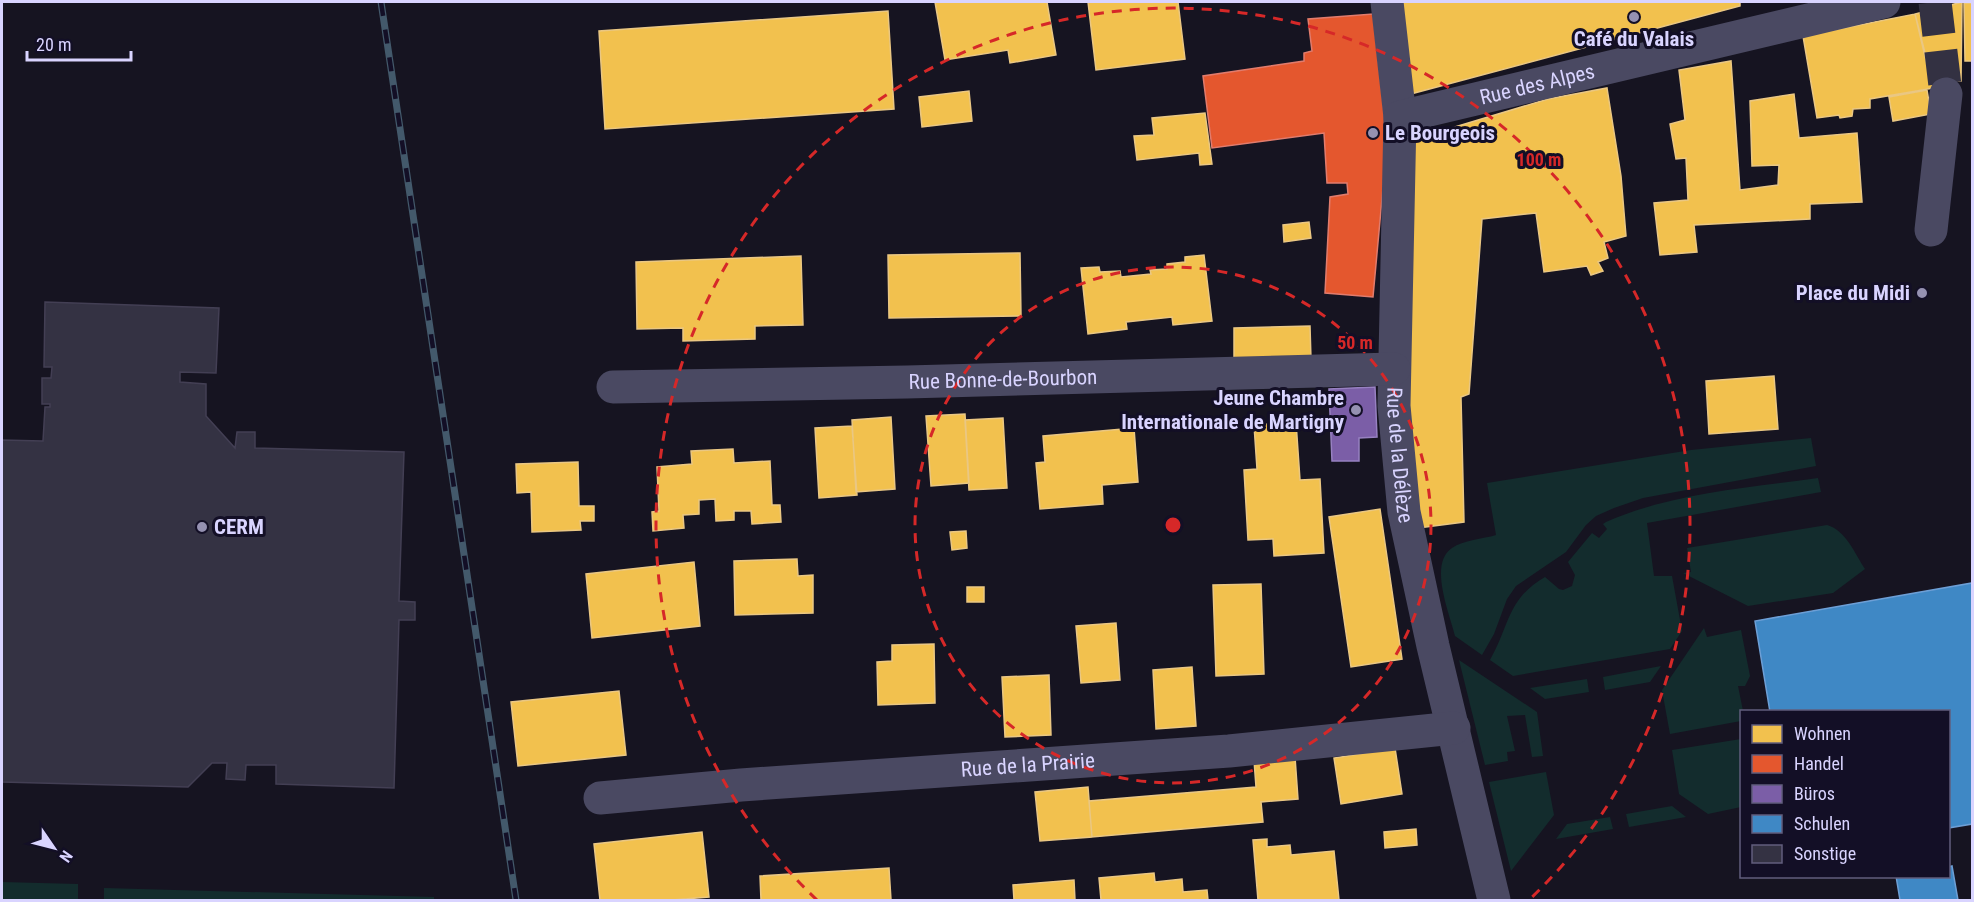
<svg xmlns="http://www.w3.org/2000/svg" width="1974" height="902" font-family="'Roboto Condensed',sans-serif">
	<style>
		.green { fill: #132c2d }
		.homes { fill: #f2c14e; stroke: #eac783; stroke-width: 1.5 }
		.shops { fill: #e4572e; stroke: #e17c6d; stroke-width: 1.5 }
		.offices { fill: #7b5ea7; stroke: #9781c1; stroke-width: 1.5 }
		.schools { fill: #3f88c5; stroke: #6d9fd6; stroke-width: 1.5 }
		.building { fill: #343243; stroke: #433f54; stroke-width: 1.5 }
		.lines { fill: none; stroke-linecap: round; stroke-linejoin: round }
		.minor-tunnel { stroke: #333142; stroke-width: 33; stroke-dasharray: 33 16; stroke-linecap: butt }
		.minor { stroke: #4a4962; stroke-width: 33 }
		.rail-casing { stroke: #43596b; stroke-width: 7 }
		.rail { stroke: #130f26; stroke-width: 4.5; stroke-dasharray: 14; stroke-linecap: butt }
		.ring { fill: none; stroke: #d62828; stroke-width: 3; stroke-dasharray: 10 8 }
		.poi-dot { fill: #9591b1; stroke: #130f26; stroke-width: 2 }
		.labels { text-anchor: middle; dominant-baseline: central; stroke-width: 6; stroke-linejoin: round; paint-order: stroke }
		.poi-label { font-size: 21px; font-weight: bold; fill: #d9d4ff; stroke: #130f26; text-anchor: start }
		.street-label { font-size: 21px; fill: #d9d4ff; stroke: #130f26 }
		.centre { fill: #d62828; stroke: #130f26; stroke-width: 3 }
		.ring-label { font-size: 18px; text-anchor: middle; font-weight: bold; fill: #d62828; stroke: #130f26; stroke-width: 6; stroke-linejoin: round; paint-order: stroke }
	</style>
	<rect width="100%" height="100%" fill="#161421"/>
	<path class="green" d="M1811 438 1816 466 1643 498 1614 508 1596 516 1586 525 1566 552 1516 586 1507 599 1494 634 1482 655 1455 636C1450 614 1428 564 1452 548 1463 540 1483 539 1496 535L1487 483 1691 450Z
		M1818 478 1821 492 1647 523 1654 576H1672L1682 631 1670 649 1513 676 1490 660C1510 625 1507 599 1545 577L1559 589 1563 590 1572 586 1575 575 1568 562 1592 533 1599 538 1607 529 1603 524 1606 522C1672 493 1747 488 1818 478Z
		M1827 525C1846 530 1855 554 1865 569L1833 593 1748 606 1683 573 1691 572 1687 548Z
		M1704 628 1707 637 1741 630 1750 676 1745 686H1738L1743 711 1741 721 1670 734 1662 690Z
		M1459 660 1537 712 1543 756 1532 757 1525 715 1507 716 1515 751 1507 752 1508 761 1485 765Z
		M1661 666 1650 682 1605 690 1603 677Z
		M1587 679 1589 692 1545 699 1530 688Z
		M1741 739V807L1708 814 1679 794 1672 750Z
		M1546 772 1554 815 1511 871 1489 782Z
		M1672 806 1686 817 1629 827 1626 814Z
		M1610 817 1613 829 1556 839 1567 824Z
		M2 882 78 884V900H2Z
		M104 888 434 897V900H104Z"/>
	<path class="homes" d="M935 2H1047L1056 55 1010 63 1008 50 945 60Z
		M1088 2H1178L1185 59 1096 70Z
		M1395 2H1740V6L1407 95Z
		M1962 2 1961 81 1931 82 1915 14Z
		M1964 3H1972V61H1965Z
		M888 11 894 109 605 129 599 31Z
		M1915 14 1934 88 1870 99V108L1853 109 1852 116 1840 118 1839 115 1817 118 1803 36Z
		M1731 61 1740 190 1778 185 1779 165 1752 166 1750 101 1794 94 1799 138 1857 133 1862 202 1810 204V219L1694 225 1697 252 1660 255 1654 203 1688 200 1686 158 1676 159 1670 124 1685 120 1679 70Z
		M1607 88 1621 176 1626 236 1604 242 1608 258 1598 262 1603 271 1591 275 1587 266 1544 272 1536 213 1482 219 1469 394 1461 397 1464 522 1411 529 1403 269 1408 141 1548 99Z
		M1927 90 1931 114 1893 121 1889 97Z
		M969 91 972 121 922 127 919 97Z
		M1205 113 1212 164 1200 165 1199 153 1137 160 1134 136 1154 135 1152 118Z
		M1309 222 1311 238 1284 242 1283 225Z
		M1020 253 1021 316 889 318 888 255Z
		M1204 255 1212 321 1173 325 1172 317 1126 322 1127 329 1088 334 1081 268 1099 267 1100 272 1120 271 1121 277 1151 274 1150 270 1167 269V264L1185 262V257Z
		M801 256 803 325 755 326V339L683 341V328L637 329 636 262Z
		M1310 326 1311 359 1234 361V328Z
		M1774 376 1778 429 1709 434 1706 381Z
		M965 414 969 483 931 486 926 416Z
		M891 417 895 489 856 492 852 420Z
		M1003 418 1007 488 969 490 965 420Z
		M1296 422 1300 480 1320 479 1324 553 1274 556 1273 539 1248 540 1244 470 1257 469 1254 425Z
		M852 426 857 495 819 498 815 428Z
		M1134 428 1138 482 1102 485 1103 504 1040 509 1036 463 1045 462 1043 436Z
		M733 449 734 463 770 461 772 505H780L781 522 752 524 751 511H734V520L716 521 715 499 699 500V514L683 515 684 528 653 531 652 512 659 511 657 467 692 464 691 451Z
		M578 462 579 506H594V521H580L581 530 532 532 531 492 517 493 516 464Z
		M1380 509 1402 659 1351 667 1329 517Z
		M966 531 967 548 952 550 950 532Z
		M797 559 798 576 813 575V613L735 615 734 561Z
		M694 562 700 626 592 638 586 574Z
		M1261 584 1264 674 1216 676 1213 585Z
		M967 587H984V602H967Z
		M1116 623 1120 680 1081 683 1076 626Z
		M934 644 935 703 878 705 877 662 892 661V645Z
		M1192 667 1196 726 1156 729 1153 670Z
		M1049 675 1051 735 1005 737 1002 677Z
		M619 691 626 755 518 766 511 702Z
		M1395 748 1402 794 1341 804 1334 758Z
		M1295 757 1298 799 1261 802 1263 822 1092 837 1089 801 1256 787 1254 760Z
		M1088 787 1092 837 1040 841 1035 792Z
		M1416 829 1417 845 1385 848 1384 832Z
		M702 832 709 897 672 900H600L594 844Z
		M1267 839V847L1290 845 1291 855 1334 851 1339 900H1258L1253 840Z
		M889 868 891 900H761L760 876Z
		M1154 873 1155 882 1182 879 1183 892 1207 890 1208 900H1101L1099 878Z
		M1074 880 1075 900H1014L1013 885Z"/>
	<path class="shops" d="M1373 14 1391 175 1384 177 1373 297 1325 293 1330 197 1348 194 1347 183H1327L1324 133 1212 148 1203 76 1304 61V53L1312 51 1308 19Z"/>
	<path class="offices" d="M1375 387 1377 437 1359 438V461H1332L1329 389Z"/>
	<path class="schools" d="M1972 583V824L1948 828V712H1770L1755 621Z
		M1952 866 1958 900H1900L1896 876H1948V867Z"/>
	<path class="building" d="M45 302 219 308 216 373 180 372V382L206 384V416L235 448 237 432H255V448L404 452 399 601 415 602V620H399L394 788 276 784V765H246L245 780 226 779 227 763H212L188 787 2 782V440L43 441 45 407H50V404H42V378H51L52 367H44Z"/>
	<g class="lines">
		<path class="minor-tunnel" d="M1935 2 1946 94"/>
		<g class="minor">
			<path id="s1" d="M1387 2 1400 117 1394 406 1404 512 1433 646 1494 900"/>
			<path id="s2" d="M1400 117 1884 2"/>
			<path d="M1931 230 1946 94"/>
			<path id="s3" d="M613 387 907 382 1394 369"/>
			<path id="s4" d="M600 798 741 785 1229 751 1454 728"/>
		</g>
		<defs>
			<path id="rail" d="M381 2 516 900"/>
		</defs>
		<use href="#rail" class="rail-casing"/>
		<use href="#rail" class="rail"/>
	</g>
	<g class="ring">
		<circle cx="1173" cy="525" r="258"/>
		<path d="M817 900A517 517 0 1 1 1529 900"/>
	</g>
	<g class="poi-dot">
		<circle cx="1634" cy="17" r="6"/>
		<circle cx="1373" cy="133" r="6"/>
		<circle cx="1922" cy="293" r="6"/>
		<circle cx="1356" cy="410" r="6"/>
		<circle cx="202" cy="527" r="6"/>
	</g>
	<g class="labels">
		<g class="poi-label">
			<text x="1634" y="39" text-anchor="middle">Café du Valais</text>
			<text x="1385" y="133">Le Bourgeois</text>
			<text x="1910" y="293" text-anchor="end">Place du Midi</text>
			<text x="1344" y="398" text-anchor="end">Jeune Chambre<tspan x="1344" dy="24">Internationale de Martigny</tspan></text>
			<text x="214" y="527">CERM</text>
		</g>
		<g class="street-label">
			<text stroke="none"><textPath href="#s2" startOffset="141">Rue des Alpes</textPath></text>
			<text stroke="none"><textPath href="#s3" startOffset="390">Rue Bonne-de-Bourbon</textPath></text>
			<text stroke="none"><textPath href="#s1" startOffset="454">Rue de la Délèze</textPath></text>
			<text stroke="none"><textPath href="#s4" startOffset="429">Rue de la Prairie</textPath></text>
		</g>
	</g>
	<circle cx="1173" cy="525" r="9" class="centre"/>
	<g class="ring-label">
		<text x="1539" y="166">100 m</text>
		<text x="1355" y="349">50 m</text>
	</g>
	<rect width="1974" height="902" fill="none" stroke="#d9d4ff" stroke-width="6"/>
	<rect x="1740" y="710" width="210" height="168" fill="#130f26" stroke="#625e7d" stroke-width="1.5"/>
	<rect x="1752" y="725" width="30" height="18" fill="#f2c14e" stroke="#625e7d" stroke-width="1.5"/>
	<text x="1794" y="740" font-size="18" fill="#d9d4ff">Wohnen</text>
	<rect x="1752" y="755" width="30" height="18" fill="#e4572e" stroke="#625e7d" stroke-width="1.5"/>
	<text x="1794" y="770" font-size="18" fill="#d9d4ff">Handel</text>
	<rect x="1752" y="785" width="30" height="18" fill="#7b5ea7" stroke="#625e7d" stroke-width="1.5"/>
	<text x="1794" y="800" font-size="18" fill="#d9d4ff">Büros</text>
	<rect x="1752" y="815" width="30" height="18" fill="#3f88c5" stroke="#625e7d" stroke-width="1.5"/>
	<text x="1794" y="830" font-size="18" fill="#d9d4ff">Schulen</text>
	<rect x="1752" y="845" width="30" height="18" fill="#343243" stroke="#625e7d" stroke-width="1.5"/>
	<text x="1794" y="860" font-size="18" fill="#d9d4ff">Sonstige</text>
	<g transform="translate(54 848) rotate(125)" stroke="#130f26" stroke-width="4.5" paint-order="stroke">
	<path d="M0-4.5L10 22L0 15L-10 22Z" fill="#d9d4ff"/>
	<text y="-9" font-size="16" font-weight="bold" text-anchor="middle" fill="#d9d4ff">N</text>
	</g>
	<path d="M27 51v9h104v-9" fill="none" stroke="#d9d4ff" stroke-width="3"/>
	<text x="36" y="51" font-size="18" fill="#d9d4ff" stroke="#130f26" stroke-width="4.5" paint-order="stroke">20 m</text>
</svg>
